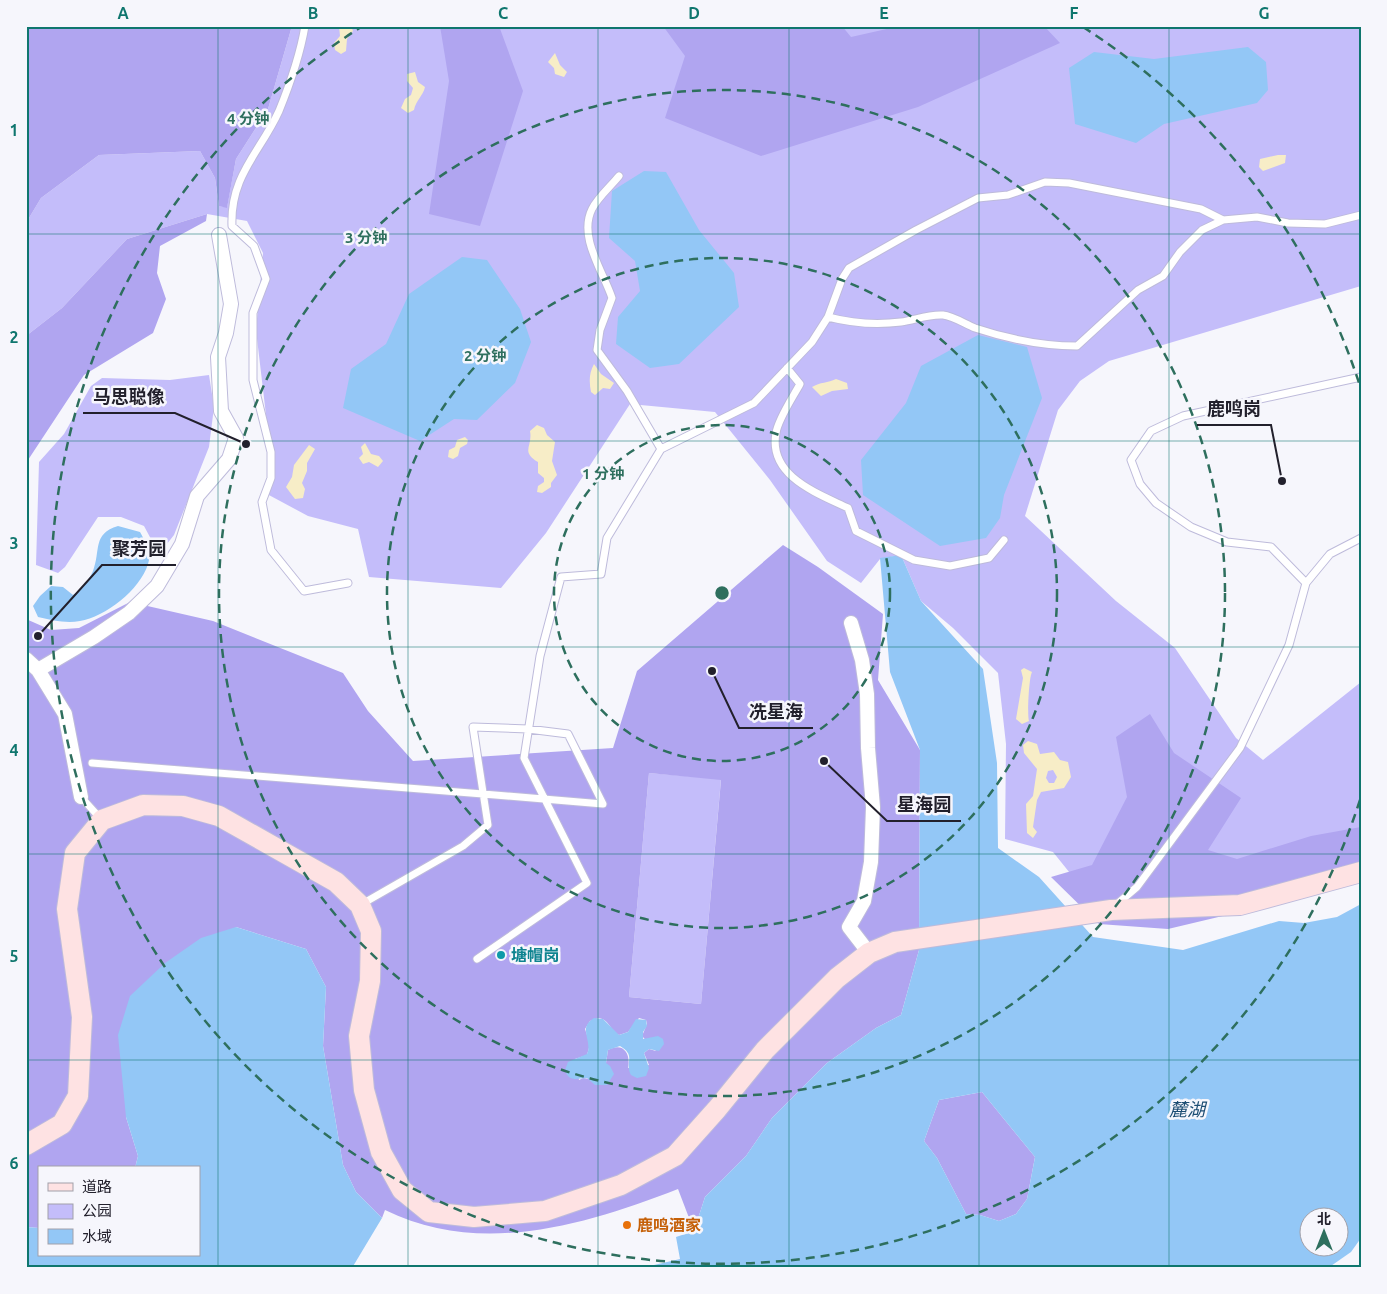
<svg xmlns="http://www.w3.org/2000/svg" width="1387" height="1294" font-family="Ubuntu,'Noto Sans SC',sans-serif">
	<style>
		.green { fill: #c4bdfa }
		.forest { fill: #b0a5f0; fill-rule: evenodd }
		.sand { fill: #f7edc7; fill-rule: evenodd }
		.water { fill: #93c7f6; fill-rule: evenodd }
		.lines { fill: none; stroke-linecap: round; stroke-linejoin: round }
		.lane-casing { stroke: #bebbdb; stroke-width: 9 }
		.street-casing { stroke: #bebbdb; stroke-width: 16 }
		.secondary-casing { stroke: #bebbdb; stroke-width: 22 }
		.lane { stroke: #fff; stroke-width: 7 }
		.street { stroke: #fff; stroke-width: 14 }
		.secondary { stroke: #fee2e3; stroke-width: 20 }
		.grid { fill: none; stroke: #0f766e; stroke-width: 1; stroke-opacity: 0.55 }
		.ring { fill: none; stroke: #2e6f5e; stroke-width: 2.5; stroke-dasharray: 9 6 }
		.culture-dot { fill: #0f9aa8; stroke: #f6f6fc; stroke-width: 2 }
		.food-dot { fill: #e8710a; stroke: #f6f6fc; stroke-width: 2 }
		.labels { text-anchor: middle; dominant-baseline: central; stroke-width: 5; stroke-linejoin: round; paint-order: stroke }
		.culture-label { font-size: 16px; font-weight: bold; fill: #0d838f; stroke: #f6f6fc; text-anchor: start }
		.food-label { font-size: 16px; font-weight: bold; fill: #c56008; stroke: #f6f6fc; text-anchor: start }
		.water-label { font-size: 18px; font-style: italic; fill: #1d4d73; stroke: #f6f6fc }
		.centre { fill: #2e6f5e; stroke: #f6f6fc; stroke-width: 2.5 }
		.ring-label { font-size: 15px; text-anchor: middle; font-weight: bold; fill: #2e6f5e; stroke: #f6f6fc; stroke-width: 5; stroke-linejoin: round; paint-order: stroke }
		.leader { fill: none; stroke: #22202c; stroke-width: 2 }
		.callout-dot { fill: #22202c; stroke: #f6f6fc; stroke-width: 2 }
		.callout-label { font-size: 18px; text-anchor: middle; font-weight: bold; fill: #22202c; stroke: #f6f6fc; stroke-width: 5; stroke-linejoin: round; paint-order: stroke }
		.neatline { fill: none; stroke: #0f766e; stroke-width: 2 }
		.grid-label { font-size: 16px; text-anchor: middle; font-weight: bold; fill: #0f766e }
	</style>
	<rect width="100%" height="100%" fill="#f6f6fc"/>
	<path class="green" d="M292 26H1361V286L1109 361 1080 381 1058 410 1025 516 1116 601 1175 648 1236 738 1263 760 1361 682V859L1086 893 1053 852 1005 839 1006 744 998 673 953 628 921 601 901 555 880 559 861 583 827 561 770 480 715 412 630 404 546 533 501 588 369 577 358 529 308 516 267 494 268 432 256 330 263 253 247 221 207 214 127 239 62 308 26 336V223L41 198 99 155 200 151 215 178 219 206 227 207 236 159 268 109Z
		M209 375 214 407 209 447 174 535 159 554 144 526 121 517H98L65 567 58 573 36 565 39 462 64 434 91 386 102 378 170 380Z
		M649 773 721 779 701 1004 629 997Z"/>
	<path class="forest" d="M26 26H292L268 109 236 159 227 208 219 206 215 178 200 151 99 155 41 198 26 223Z
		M440 26H499L523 91 480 226 429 214 449 81Z
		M663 26H842L851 37 900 26H1044L1060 43 918 107 761 156 665 118 685 56Z
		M207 214 206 221 160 246 157 273 166 299 153 333 84 375 28 460 26 575V336L62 308 127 239Z
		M783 545 818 567 883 614 878 680 920 750 919 950 901 1015 876 1028 827 1063 772 1118 746 1156 705 1197 694 1231 678 1189C585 1225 480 1257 385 1210L382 1218 356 1192 343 1165 323 1046 326 987 306 949 236 927 126 1117 138 1156 135 1168H39V1228L26 1227V619L51 630 79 628 130 602 213 621 343 673 368 711 413 761 613 748 637 671ZM649 773 721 780 701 1004 629 997ZM599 1018C610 1020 610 1031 619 1035L628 1032 639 1018 646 1020 647 1024 642 1036 656 1051 649 1049 644 1053 649 1065 628 1068C631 1053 623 1042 608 1050L606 1063 590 1079 583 1078 579 1080 575 1059 587 1055 590 1044 585 1029 590 1021Z
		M1150 714 1174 753 1241 798 1208 850 1237 859 1311 836 1361 827V879L1315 894 1168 929 1099 924 1051 877 1092 865 1127 797 1116 737Z
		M982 1092 1035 1157 1027 1199 1016 1214 999 1221 980 1215 966 1214 937 1158 924 1141 939 1100Z"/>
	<path class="sand" d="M339 26H351L353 31 347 39 346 51 341 54 335 50 334 43 340 36Z
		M555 53 560 65 567 72 564 77 555 74 554 68 548 62Z
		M415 72 418 82 425 87C423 96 416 100 414 110L408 113 401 108 405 99 411 95 413 88 407 81V74Z
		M1278 155H1286L1285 163 1263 171 1259 167 1260 159Z
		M594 364 601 374 614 383 610 389 603 388 595 395 591 392C589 382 589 373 594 364Z
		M836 379 847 383 848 389 832 391 821 396 812 387C820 382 828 383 836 379Z
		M537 425 544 428 547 435 555 442 552 461 557 475 551 483V487L542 493 537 492 538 486 544 482V478L538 473V462C520 451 533 447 530 431Z
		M465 437 468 440 467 444 460 448 458 456 453 459 448 457 449 450 455 447 457 440Z
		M365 443 371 454 379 456 383 461 378 467 369 462 363 464 359 458 363 454 361 447Z
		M309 445 315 449 307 463V471L302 483 305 489 303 498 295 499 286 487 292 477 294 465Z
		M1024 668 1032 672C1029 677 1027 716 1029 721L1022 724 1016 719 1023 678 1021 670Z
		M1028 741 1037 744 1040 754 1054 752 1060 760 1068 762 1071 777 1064 788 1041 792 1037 800 1033 827 1037 832 1033 838 1027 833 1026 804 1033 796 1037 769 1024 753 1023 745ZM1053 770 1057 777 1054 783H1049L1046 778 1048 771Z"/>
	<path class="water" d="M1248 47 1266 62 1268 90 1257 103 1164 124 1136 143 1075 124 1069 68 1094 52 1154 59Z
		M644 171 666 172 699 230 734 273 739 307 679 364 650 368 616 344 618 317 640 291 635 261 609 238 612 191Z
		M462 257 487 260 520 309 531 342 515 383 477 420 454 419 420 441 343 408 351 369 386 344 409 294Z
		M978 335 1027 347 1042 398 1004 495 1000 518 986 538 940 546 863 495 861 460 906 403 921 366Z
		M118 526 140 532C145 541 152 553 148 564 140 590 105 617 80 621 66 624 52 620 38 617L33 606 40 596 51 586 63 587 73 595C81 590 89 580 93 571 101 550 92 534 118 526Z
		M901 555 921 601 983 669 997 763 998 848 1039 877 1093 937 1183 950 1279 921 1304 923 1337 917 1361 904V1238L1351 1252 1328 1268H641L680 1259 676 1237 694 1231 705 1197 746 1156 772 1118 827 1063 876 1028 901 1015 919 950 920 750 890 672 880 558ZM982 1092 1035 1157 1027 1199 1016 1214 999 1221 980 1215 966 1214 937 1158 924 1141 939 1100ZM1310 1216H1340V1246H1310Z
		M236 927 306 949 326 987 323 1046 343 1165 356 1192 382 1218 352 1268H26V1227L39 1228V1255H199V1168H135L138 1156 126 1117 118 1035 130 996 165 963 201 938Z
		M594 1018 603 1019 619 1035 628 1032 636 1019 646 1020 647 1026 643 1032V1039L658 1036 663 1039 664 1044 659 1051 649 1049 644 1053 649 1068 646 1076 637 1078 631 1075C624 1062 637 1056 620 1046L608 1050 606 1063 610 1066 614 1074 607 1085H595L587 1078C577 1078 569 1083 565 1070L568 1062 587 1054C593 1041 577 1028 594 1018Z"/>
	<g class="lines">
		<defs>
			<path id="lane" d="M305 26C300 55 290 84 279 111 260 153 230 175 232 226L254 246 266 279 253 313V380L271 452V478L262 502 271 550 304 591 348 583
				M828 317C851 323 877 325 901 322 915 320 928 314 943 315 953 316 965 324 975 328 1008 339 1041 346 1077 346L1138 290 1163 276 1180 252 1202 230 1223 220
				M787 368 800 384C793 397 778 419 776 433 768 476 817 493 848 508L856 531 914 560 950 566 989 558 1004 540
				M661 449 754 403 812 342 828 317 842 279 849 268 916 230 978 198 1008 195 1045 182 1069 183 1201 209 1223 220 1257 217 1288 223 1325 224 1361 215
				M1306 583 1271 547 1227 542 1191 527 1156 503 1140 484 1131 460 1151 431 1183 416 1361 377
				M92 763 483 794 603 804 568 734 528 729 473 727 488 825 463 846 362 904
				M81 797 100 818
				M1117 904 1137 887 1240 748 1289 645 1306 583 1330 554 1361 538
				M477 959 587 883 524 758 540 656 561 577 601 574 607 538 661 449 627 391 597 350 600 330 612 298C603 271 578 237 592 209 598 197 611 186 619 176"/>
			<path id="street" d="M851 623 862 660 867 694 868 748 873 807 871 862 864 901 849 927 869 953
				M26 659 38 670
				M81 797 65 714 38 670 94 637 129 613 157 586 182 544 197 496 229 459 236 438 221 411 218 357 226 333 231 304 219 235"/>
			<path id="secondary" d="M26 1145 62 1124 78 1096 82 1017 67 909 75 853 102 820 143 805 183 806 219 816 336 882 360 905 371 931 370 981 359 1036 364 1090 381 1152 402 1190 429 1212 474 1217 545 1211 621 1185 675 1156 717 1109 765 1050 837 978 869 953 895 942 1111 910 1240 905 1361 872"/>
		</defs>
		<use href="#lane" class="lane-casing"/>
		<use href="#street" class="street-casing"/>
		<use href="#secondary" class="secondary-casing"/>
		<use href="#lane" class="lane"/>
		<use href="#street" class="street"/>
		<use href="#secondary" class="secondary"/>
	</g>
	<path class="grid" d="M218 26V1268M408 26V1268M598 26V1268M789 26V1268M979 26V1268M1169 26V1268M26 234H1361M26 441H1361M26 647H1361M26 854H1361M26 1060H1361"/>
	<g class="ring">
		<circle cx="722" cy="593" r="168"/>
		<circle cx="722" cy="593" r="335"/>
		<circle cx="722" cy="593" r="503"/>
		<path d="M1360 800A671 671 0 1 1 361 27M1083 27A671 671 0 0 1 1360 386"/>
	</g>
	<circle class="culture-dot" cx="501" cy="955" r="5"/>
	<circle class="food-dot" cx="627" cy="1225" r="5"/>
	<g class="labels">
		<g class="culture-label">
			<text x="511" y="955">塘帽岗</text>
		</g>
		<g class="food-label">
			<text x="637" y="1225">鹿鸣酒家</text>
		</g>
		<g class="water-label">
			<text x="1187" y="1109">麓湖</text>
		</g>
	</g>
	<circle cx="722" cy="593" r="8" class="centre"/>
	<g class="ring-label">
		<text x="248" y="124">4 分钟</text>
		<text x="366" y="243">3 分钟</text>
		<text x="485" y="361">2 分钟</text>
		<text x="603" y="479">1 分钟</text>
	</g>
	<path class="leader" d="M246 444L175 413H83M1282 481L1271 425H1197M38 636L102 565H176M712 671L739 728H813M824 761L887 821H961"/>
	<g class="callout-dot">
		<circle cx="246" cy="444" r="5"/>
		<circle cx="1282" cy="481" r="5"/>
		<circle cx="38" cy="636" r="5"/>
		<circle cx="712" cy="671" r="5"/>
		<circle cx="824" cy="761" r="5"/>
	</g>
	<g class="callout-label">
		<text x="129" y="403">马思聪像</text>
		<text x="1234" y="415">鹿鸣岗</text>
		<text x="139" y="555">聚芳园</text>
		<text x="776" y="718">冼星海</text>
		<text x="924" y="811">星海园</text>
	</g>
	<rect width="1387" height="1294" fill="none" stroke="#f6f6fc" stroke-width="55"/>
	<rect x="38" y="1166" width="162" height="90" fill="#f6f6fc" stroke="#a1a0a9"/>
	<rect x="48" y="1183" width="25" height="8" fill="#fee2e3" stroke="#a1a0a9"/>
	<text x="82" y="1192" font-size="15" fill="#22202c">道路</text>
	<rect x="48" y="1204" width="25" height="15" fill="#c4bdfa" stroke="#a1a0a9"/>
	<text x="82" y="1216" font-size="15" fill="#22202c">公园</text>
	<rect x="48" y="1229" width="25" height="15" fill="#93c7f6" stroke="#a1a0a9"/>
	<text x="82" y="1242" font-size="15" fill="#22202c">水域</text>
	<g transform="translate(1324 1232)"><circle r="24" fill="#f6f6fc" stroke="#a1a0a9"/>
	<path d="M0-4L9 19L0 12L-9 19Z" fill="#2e6f5e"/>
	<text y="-8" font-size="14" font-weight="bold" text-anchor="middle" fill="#22202c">北</text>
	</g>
	<rect x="28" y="28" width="1332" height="1238" class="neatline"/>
	<g class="grid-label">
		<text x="123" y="19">A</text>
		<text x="313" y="19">B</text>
		<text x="503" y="19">C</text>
		<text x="694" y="19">D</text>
		<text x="884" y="19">E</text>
		<text x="1074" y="19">F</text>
		<text x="1264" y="19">G</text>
		<text x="14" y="136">1</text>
		<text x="14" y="343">2</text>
		<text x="14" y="549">3</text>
		<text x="14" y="756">4</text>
		<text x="14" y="962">5</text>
		<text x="14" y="1169">6</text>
	</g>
</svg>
